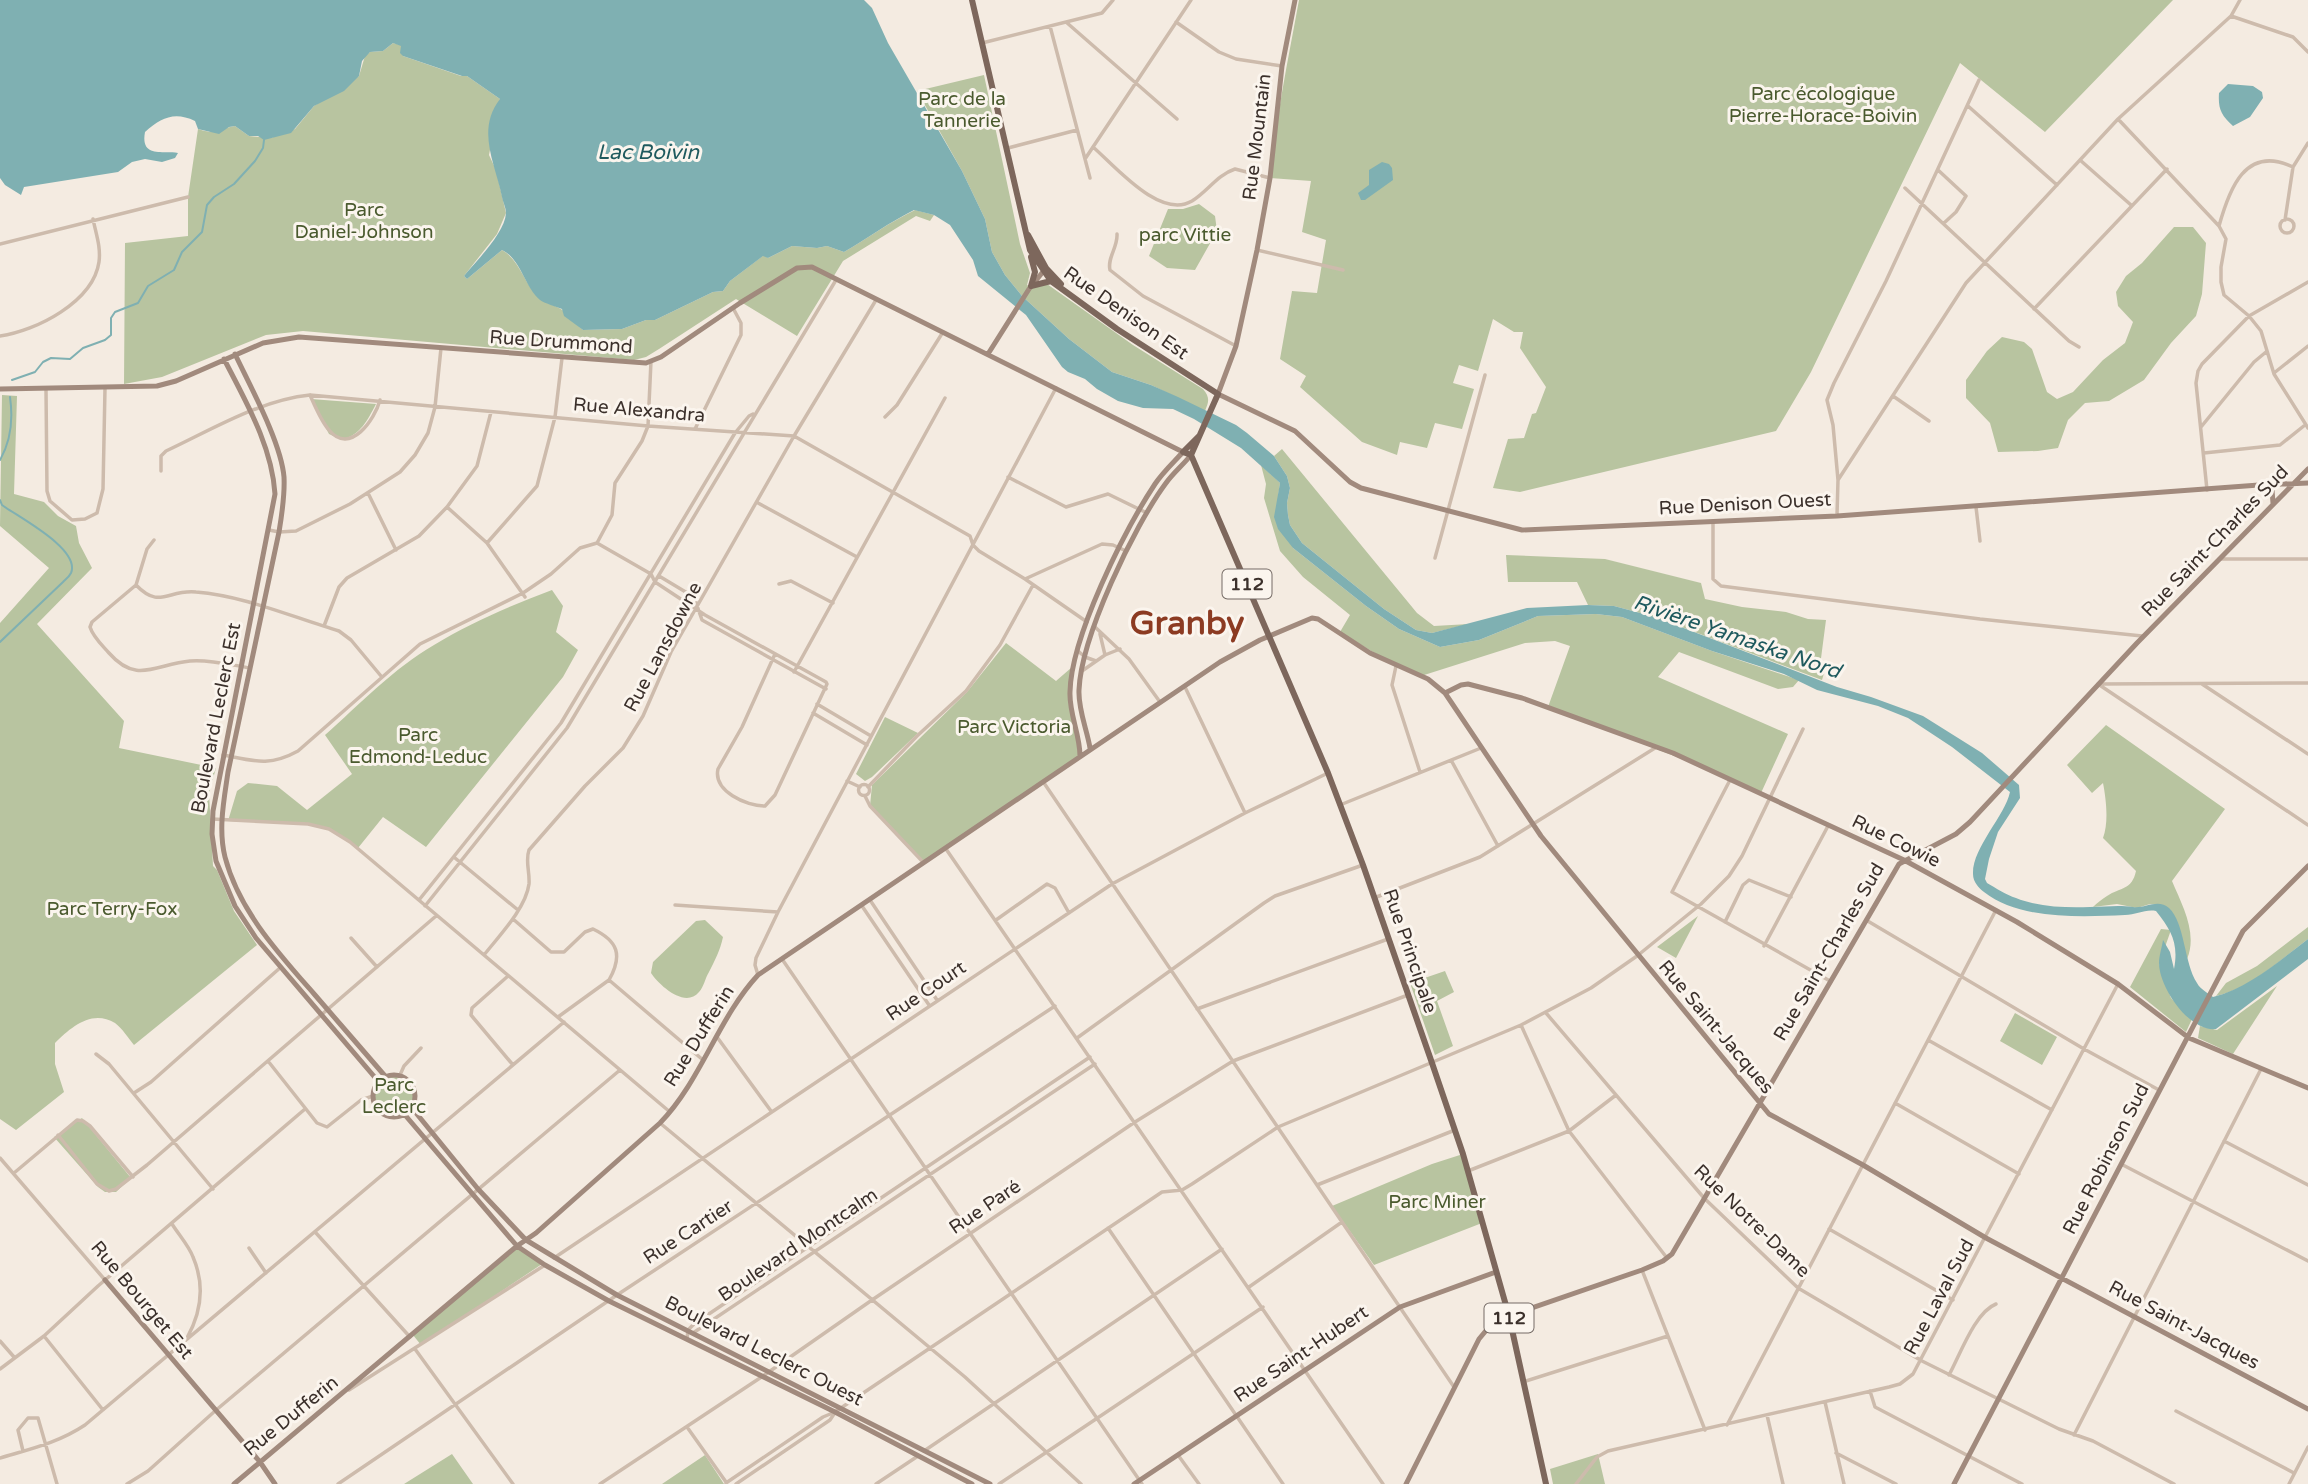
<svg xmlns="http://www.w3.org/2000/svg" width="2308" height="1484" font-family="'Varela Round',sans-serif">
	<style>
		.green { fill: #b8c4a0 }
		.water { fill: #7fb0b2 }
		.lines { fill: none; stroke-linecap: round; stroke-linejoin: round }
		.stream { stroke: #7fb0b2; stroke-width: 2 }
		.street { stroke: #cdbbac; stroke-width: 3.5 }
		.secondary { stroke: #a18a7d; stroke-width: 5 }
		.primary { stroke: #7d675c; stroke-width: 6 }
		.labels { text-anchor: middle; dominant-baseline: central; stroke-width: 6; stroke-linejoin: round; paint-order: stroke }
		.shield { fill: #fbf5ee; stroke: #756b66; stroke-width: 2 }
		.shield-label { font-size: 18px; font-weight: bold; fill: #3b302b }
		.park-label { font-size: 19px; fill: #4a5a2e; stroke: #fbf5ee }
		.street-label { font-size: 19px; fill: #3b302b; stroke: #fbf5ee }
		.water-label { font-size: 21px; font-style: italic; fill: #1f5a5e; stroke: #fbf5ee }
		.town-label { font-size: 33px; font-weight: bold; fill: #8c3b22; stroke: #fbf5ee }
	</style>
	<rect width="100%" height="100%" fill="#f4ebe1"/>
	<path class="green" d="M1299 0H2173L2045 132 1960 63 1811 372 1776 431 1520 492 1493 488 1508 439 1524 438 1532 414 1536 413 1546 387 1520 348 1523 332H1514L1493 319 1478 371 1459 365 1453 383 1474 389 1462 429 1435 423 1427 448 1400 442 1397 455 1362 442 1300 387 1306 376 1280 359 1292 291 1317 293 1326 240 1302 232 1311 181 1270 178C1276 118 1288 60 1299 0Z
		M393 43 401 45 403 56 461 76H467L500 99 489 155 496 170 506 213 497 234 464 276 467 279 502 250C520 260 524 284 539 298 545 303 552 304 559 308 567 312 575 324 583 330L622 329 646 320H655L713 292 723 291 730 281 764 255 768 258 792 246 817 248 827 246 844 252C868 238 890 222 915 210L934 215 930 221 916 216 843 261 797 336 736 299 659 349 646 357 634 360 303 331 266 335 162 377 124 384 125 243 188 236V197L198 129C220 136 217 129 235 126L249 136 271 138 295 129 314 106 359 76 365 56 370 52 383 51Z
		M984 75 1020 244 1030 273 1027 285 1032 288 1047 284 1133 345 1203 389C1210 397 1209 402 1205 411L1151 385 1112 372 1069 339 1022 296 1005 275 992 252 985 219 962 171 917 91Z
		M1199 204 1215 216 1217 231 1195 270 1167 268 1149 256 1168 209H1183Z
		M2174 227H2193L2206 243 2202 294 2196 316 2171 343 2144 380 2109 401 2085 403 2068 420 2058 448 2038 451 1998 452 1990 423 1966 398V380L1987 351 2002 337 2024 342 2032 349 2047 392 2057 399 2073 392 2103 360 2125 343 2133 322 2118 306 2116 292 2126 276 2142 263Z
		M2 395 17 396 14 494 44 502 58 516 76 526 79 543 92 568 37 624 124 721 119 748 216 768 209 793 213 866 217 870 234 911 257 945 134 1045C129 1039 122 1028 115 1023 92 1009 71 1027 55 1043V1064L64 1092 16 1130 0 1119V623L49 568 0 526Z
		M311 399 376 404C367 421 361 434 342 440L329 434Z
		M1282 449 1417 613 1434 626 1469 624 1432 633 1416 630 1384 609 1302 543 1290 525 1288 515 1287 503 1290 488 1287 476 1274 456Z
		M1261 465 1280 483 1278 497 1293 548 1366 606 1399 629 1440 647 1479 640 1538 616 1596 614 1622 617 1712 651 1799 680 1793 687 1778 689 1679 652 1658 677 1788 734 1761 793 1731 778 1548 707 1570 646 1555 641 1525 643 1421 676 1396 666 1340 632 1350 615 1303 577 1280 551 1264 498 1266 484Z
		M1506 555 1605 559 1701 583 1705 599 1742 607 1786 612 1808 619 1826 620 1820 666 1825 670 1822 680 1655 617 1614 606 1588 605 1577 582H1508Z
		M552 590 563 606 556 632 578 650 563 677 426 847 383 817 358 848 329 829 308 824 228 821 237 791 248 783 277 786 307 810 352 774 325 735C360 704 394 668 434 645 470 623 512 605 552 590Z
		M1006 643 1056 681 1071 668 1068 695 1080 755 923 862 870 806 872 785 967 692Z
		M885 717 918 733 872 777 865 781 856 774Z
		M2106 725 2225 809 2172 881C2182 905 2198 933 2187 959L2177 922 2160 904H2150L2137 908 2117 904 2093 907C2097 903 2102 899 2107 896 2121 887 2132 890 2136 871L2103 838C2109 822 2106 799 2103 783L2092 793 2067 765Z
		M1698 916 1676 958 1657 947Z
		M705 920 723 937C720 951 715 960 709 972 705 978 704 987 699 992 685 1009 659 985 651 973L653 962 696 921Z
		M2308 927V939C2280 960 2251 988 2216 996L2226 983 2257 966Z
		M2161 929 2171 930 2159 964 2171 998 2192 1019 2186 1032 2130 987Z
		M1445 971 1454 992 1437 1001 1453 1046 1435 1055 1410 983Z
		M2277 986 2233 1054 2198 1038 2200 1026 2217 1030Z
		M2015 1013 2057 1037 2042 1065 2000 1041Z
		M373 1096a21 21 0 1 1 42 0a21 21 0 1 1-42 0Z
		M82 1118 131 1178 116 1192H105L98 1187 54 1137Z
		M1463 1154 1482 1223 1374 1265 1332 1206 1432 1164Z
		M517 1246 542 1264 421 1345 413 1335Z
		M452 1454 473 1484H404Z
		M1598 1454 1605 1484H1553L1550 1469Z
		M705 1455 724 1484H662Z"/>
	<path class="water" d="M0 0H864L872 8 888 43 962 171 985 219 992 252 1005 275 1022 296 1069 339 1112 372 1151 385 1178 397 1236 425 1247 433 1274 456 1287 476 1290 488 1287 503 1288 515 1290 525 1302 543 1384 609 1416 630 1432 633 1527 608 1588 605 1614 606 1655 617 1837 687 1871 697 1923 716 1982 753 2019 785 2020 798 1998 832 1989 859 1985 879 1987 883C1996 888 2006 895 2016 898 2038 907 2067 908 2090 907 2106 907 2117 905 2133 907 2144 909 2158 898 2169 908 2185 923 2184 963 2197 983 2200 989 2208 993 2213 997 2249 988 2279 961 2308 939V959L2216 1029C2189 1032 2159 987 2159 963 2159 956 2162 947 2163 940L2170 952 2174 969C2179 943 2171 930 2156 911 2145 909 2136 915 2125 915 2081 917 2019 920 1984 892 1979 888 1973 882 1973 874 1972 848 2005 816 2010 792L1952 747 1908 718 1878 706 1817 690 1784 674 1712 651 1622 617 1596 614 1538 616 1479 640 1440 647 1399 629 1366 606 1293 548 1278 529 1274 517 1280 483 1241 448 1194 419 1173 409 1143 408 1118 401 1097 389 1085 379 1068 372 1062 367 1026 315 978 276 973 260 950 225 934 215 914 210C890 222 868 238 844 252L827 246 817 248 792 246 768 258 763 256 730 281 723 291 713 292 655 320H646L622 329 583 330 564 316 562 309C555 306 546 304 540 300 524 286 521 259 502 250L467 279 464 276C476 261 505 233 506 213 506 208 503 202 502 197 495 163 476 130 500 99L467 76H462L403 56 400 53 401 46 393 43 383 51 370 52 362 61 359 76 344 91 314 106 291 133 264 140 258 136H249L235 126 229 127 219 134 198 129 195 121C174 111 161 118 145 132 140 159 164 150 178 153L175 158 162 162 145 159 132 162 118 172 24 187 21 195 5 185 0 178Z
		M2228 84 2253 86 2262 92 2263 98 2250 117 2233 126C2221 115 2218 109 2219 93Z
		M1382 162 1389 164 1392 168 1393 180 1365 200H1361L1358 193 1369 185V170Z"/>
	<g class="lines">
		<path class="stream" d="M12 380 35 372 43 362 51 358 70 359 83 348 105 340 111 335V318L115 312 138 303 148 286 174 270 182 252 202 232 207 205 214 197 234 184 255 161 263 148 264 140
			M0 460C11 441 13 418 10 397
			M0 500 2 505C18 517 81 549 71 573 69 577 66 579 63 582L0 642"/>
		<path class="street" d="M2231 16 2293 37 2308 52
			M1066 22 1177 119
			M1176 22 1219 52 1236 59 1282 66
			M1050 26 1090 178
			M982 43 1102 13 1113 0
			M1968 106 2057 185
			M2118 119 2219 226
			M1093 147C1115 166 1160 220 1192 201 1208 191 1217 175 1235 169L1270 178
			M1008 148 1077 130
			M1085 159 1191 0
			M2080 160 2131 205
			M2293 167C2245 144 2229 190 2219 226L2226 239 2221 267V282L2224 295 2249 316 2261 331 2274 374 2308 428
			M1938 170 1966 196 1956 212 1944 223
			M1905 188 2069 341 2079 347
			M2280 226a7 7 0 1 1 14 0a7 7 0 1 1-14 0Z
			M2285 220 2293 167 2308 143
			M1117 234C1118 247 1107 258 1110 270L1143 296 1236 346
			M0 244 188 197
			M1257 250 1343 270
			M2034 309 2167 169
			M0 336C36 331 93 302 99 262 101 247 96 234 93 219
			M2274 373 2308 346
			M46 389 47 491 50 501 72 520 85 519 97 513 103 489 105 388
			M310 395C315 406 321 421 329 430 350 456 375 419 380 400
			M1893 396 1929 421
			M885 417 897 405 943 332
			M2201 427 2254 362 2266 352
			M695 429 741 335V323L733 308
			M2204 453 2280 445 2305 425
			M161 471V456L166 451C211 430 260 400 310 395L648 426 794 436 970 536 973 545 979 551 1025 579 1087 622
			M1008 477 1066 507 1108 494 1147 513
			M1838 480 1966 283 2118 119 2231 16 2240 0
			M2207 490 2196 383 2198 371 2202 364 2249 316 2308 282
			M368 493 396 550
			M758 503 857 557
			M447 507 487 543 525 597
			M1976 507 1980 541
			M1837 515 1838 480 1833 425 1827 400 1834 383 1886 281 1979 80
			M1713 522V579L1721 586 1980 619 2142 636
			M269 530 279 532 296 531 350 504 400 472 415 455 428 433 435 407 441 348
			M154 540 147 549 136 585 92 622 90 627C93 637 102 645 109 653 137 685 156 664 190 661 209 659 231 665 250 668
			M487 543 537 486 555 417 562 358
			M597 543 651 574
			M1435 558 1485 375
			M2219 559H2308
			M651 574 655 582 705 615 826 682 827 684 775 795 765 806C746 806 713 791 718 769L742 727 775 654
			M659 576 694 597 702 620 826 689
			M1025 579 1102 544 1113 545 1126 551
			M779 584 791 581 833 603
			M136 585C160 610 168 589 196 592 245 596 292 617 339 631L351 640 381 676
			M324 626 339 587 347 578 419 536 447 507 477 466 491 412
			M1095 627 1129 659 1160 702
			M1100 634 1105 655
			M1078 651 1085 657 1096 661
			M1396 666 1392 685 1420 772
			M1082 671 1105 655 1120 649
			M794 672 945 398
			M2098 684 2308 825
			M2100 684 2308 683
			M2202 684 2308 754
			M1185 687 1245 813
			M817 704 871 736
			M813 713 867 745
			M223 755C254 761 269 767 298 751L420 644 523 593 551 574 580 548 597 543 612 515 615 483 642 441 648 426 651 361
			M1451 760 1498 846
			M1730 780 1672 892 1830 981
			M847 781 860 787
			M1044 783 1454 1387
			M858.5 790a5.5 5.5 0 1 1 11 0a5.5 5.5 0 1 1-11 0Z
			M868 787 917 736 966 691 1000 645 1033 585
			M865 796 870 806 923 862
			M1340 805 1481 748
			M212 819 308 824 329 829 350 842 670 1112
			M946 849 1383 1484
			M455 858 518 910
			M1374 898 1480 857 1655 748
			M419 900 561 723 735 433 749 416 753 414
			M870 900 937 1000
			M675 905 778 912
			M425 906 567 728 836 280
			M862 906 929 1005
			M513 919 551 952H564L585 932 593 929C618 941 623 955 609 980
			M996 920 1047 884 1055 888 1069 913
			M1866 920 2084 1049 2159 1090
			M1725 922 1743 885 1749 880 1791 897
			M351 938 377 967
			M1764 946 1828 826
			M484 955C499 936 526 908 529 884 530 872 525 861 529 850L585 786 623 748 643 716 671 652 794 436 876 300
			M782 959 1142 1484
			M758 975 755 965 756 958 778 912 1056 388
			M508 976 472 1008 471 1015 513 1065
			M1197 1009 1388 939
			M1546 1013 1704 1198 1798 1288 1922 1361 2059 1429 2093 1441 2174 1484
			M558 1017 609 980 703 1060
			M1521 1025 1569 1131 1667 1258
			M717 1037 771 1111
			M1077 1038 1264 903 1275 896 1363 865
			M1928 1040 2052 1110
			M96 1054 109 1064 213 1189
			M268 1061 317 1123 327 1127 361 1100 373 1096
			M400 1075 404 1066 421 1048
			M134 1093 151 1082 281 967
			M1895 1103 2019 1174
			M660 1123 965 1377 1081 1484
			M58 1135 97 1184 109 1191 116 1189 147 1165 436 916
			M2224 1141 2308 1185
			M0 1158 105 1280
			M2121 1164 2308 1261
			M1468 1171 1569 1131 1616 1095
			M14 1173 77 1120 83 1121 90 1126 133 1177
			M1317 1185 1455 1130
			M172 1224C179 1235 189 1246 193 1257 205 1285 201 1313 187 1338
			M1108 1228 1283 1484
			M1829 1229 1953 1300
			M316 1233 410 1337
			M249 1248 266 1273
			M554 1258 1112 884 1245 813 1328 773
			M1642 1270 1705 1430
			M1249 1287 1342 1222
			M693 1333 1095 1064
			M44 1336 103 1410
			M687 1339 688 1330 694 1324 1090 1057
			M0 1341 14 1357
			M415 1349 513 1484
			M0 1369 44 1336 98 1286 305 1109
			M1949 1375C1960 1355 1975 1312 1996 1304
			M1523 1382 1668 1336
			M349 1390 545 1265
			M1870 1391 1875 1407 2022 1484
			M1825 1402 1844 1484
			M2176 1411 2294 1473
			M1767 1415 1783 1484
			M1727 1425 1996 910
			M687 1427 726 1482
			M2074 1435 2261 1069
			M23 1451 18 1430 28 1418H38L57 1484
			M924 1451 1222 1249
			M1836 1453 1896 1484
			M1178 1455 1199 1484
			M0 1458C30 1449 58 1443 85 1425L564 1022
			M726 1483 823 1417 835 1412 1162 1192 1182 1190 1192 1184 1278 1127 1521 1025 1591 988 1637 956 1701 904 1729 876 1742 856 1803 729
			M127 1484 148 1471 215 1411 620 1070
			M338 1484 617 1295 1055 1006
			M600 1484 763 1376 872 1300 1135 1122 1233 1061 1408 995
			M736 1484 830 1420 834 1414
			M876 1484 918 1456
			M999 1484 1263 1307
			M1576 1484 1597 1457 1608 1451 1889 1387 1900 1384 1913 1374 2118 984
			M2289 1484 2308 1447"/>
		<path class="secondary" d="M1295 0 1282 66 1270 178 1257 250 1236 346 1218 394 1295 431 1350 482 1361 488 1522 530 1837 516 2259 485 2308 483
			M235 354C250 386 281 442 284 477 285 496 282 514 279 532L228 772C224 800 218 829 225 857 239 911 279 954 315 995 338 1022 362 1049 385 1076
			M988 354 1029 289 1046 268
			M224 359C246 402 272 446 275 494L213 811 212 834 216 861 235 906 256 938 378 1081
			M0 389 157 386 176 381 263 343 299 337 646 363 661 357 740 303 797 268 812 267 1183 452C1174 462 1163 472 1155 484 1124 531 1071 637 1070 692 1069 714 1080 734 1080 756
			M2266 486 2272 490 2273 503
			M1445 693 1461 685 1468 684 1522 698 1673 753 1904 860 2017 922 2118 984 2189 1038 2308 1088
			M1090 748C1087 730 1078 709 1079 690 1081 637 1134 526 1166 483 1173 473 1183 465 1191 455
			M373 1096a21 21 0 1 1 42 0a21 21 0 1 1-42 0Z
			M412 1108 478 1189 526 1240 617 1295 990 1484
			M405 1115 517 1246 545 1265 609 1301 835 1412 972 1484
			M105 1280 260 1462 275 1484
			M234 1484 517 1246 536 1233 660 1123C701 1081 718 1018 758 975L1220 662 1260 640 1312 618 1318 619 1370 653 1428 679 1445 693 1541 836 1769 1114 1863 1165 1986 1238 2308 1409
			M1134 1484 1400 1307 1496 1272
			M1406 1484 1479 1339 1494 1321 1642 1270 1663 1261 1672 1254 1899 864 1956 834 1970 822 2137 643 2308 469
			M1954 1484 2243 931 2308 866"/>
		<path class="primary" d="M972 0 1030 250 1051 281 1117 329 1218 394 1191 455
			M1028 235 1046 268 1061 284
			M1031 257 1035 272 1031 286
			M1031 286 1051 281
			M1199 436 1183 452 1191 455 1328 773 1363 865 1432 1063 1463 1154 1509 1316 1546 1484"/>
	</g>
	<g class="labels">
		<g class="shield">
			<rect x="1222.5" y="569.5" width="49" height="29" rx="5"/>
			<rect x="1484.5" y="1303.5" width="49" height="29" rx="5"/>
		</g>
		<g class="shield-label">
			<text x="1247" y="584">112</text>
			<text x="1509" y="1318">112</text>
		</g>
		<g class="park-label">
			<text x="1823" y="94">Parc écologique<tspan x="1823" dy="22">Pierre-Horace-Boivin</tspan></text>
			<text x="962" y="99">Parc de la<tspan x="962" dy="22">Tannerie</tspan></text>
			<text x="364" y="210">Parc<tspan x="364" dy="22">Daniel-Johnson</tspan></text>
			<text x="1185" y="235">parc Vittie</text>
			<text x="1014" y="727">Parc Victoria</text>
			<text x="418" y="735">Parc<tspan x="418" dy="22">Edmond-Leduc</tspan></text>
			<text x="112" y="909">Parc Terry-Fox</text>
			<text x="394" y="1085">Parc<tspan x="394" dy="22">Leclerc</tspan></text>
			<text x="1437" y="1202">Parc Miner</text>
		</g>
		<g class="street-label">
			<text transform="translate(1257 137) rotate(-83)">Rue Mountain</text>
			<text transform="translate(1126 313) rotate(35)">Rue Denison Est</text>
			<text transform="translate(561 342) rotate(4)">Rue Drummond</text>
			<text transform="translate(639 410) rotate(5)">Rue Alexandra</text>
			<text transform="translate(1745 504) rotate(-3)">Rue Denison Ouest</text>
			<text transform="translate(2215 541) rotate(-46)">Rue Saint-Charles Sud</text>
			<text transform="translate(663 647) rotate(-62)">Rue Lansdowne</text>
			<text transform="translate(216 718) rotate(-79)">Boulevard Leclerc Est</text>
			<text transform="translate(1896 841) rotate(26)">Rue Cowie</text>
			<text transform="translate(1410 951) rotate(71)">Rue Principale</text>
			<text transform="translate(1829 952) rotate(-60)">Rue Saint-Charles Sud</text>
			<text transform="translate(926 991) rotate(-34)">Rue Court</text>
			<text transform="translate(1716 1027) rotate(50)">Rue Saint-Jacques</text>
			<text transform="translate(699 1036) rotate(-58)">Rue Dufferin</text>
			<text transform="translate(2106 1159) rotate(-63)">Rue Robinson Sud</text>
			<text transform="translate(985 1207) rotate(-34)">Rue Paré</text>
			<text transform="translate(1752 1221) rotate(44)">Rue Notre-Dame</text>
			<text transform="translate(688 1232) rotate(-33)">Rue Cartier</text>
			<text transform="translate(798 1245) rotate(-34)">Boulevard Montcalm</text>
			<text transform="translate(1939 1297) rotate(-62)">Rue Laval Sud</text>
			<text transform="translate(142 1300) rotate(50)">Rue Bourget Est</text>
			<text transform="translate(2184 1325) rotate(28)">Rue Saint-Jacques</text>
			<text transform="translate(764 1351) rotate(27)">Boulevard Leclerc Ouest</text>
			<text transform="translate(1301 1354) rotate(-34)">Rue Saint-Hubert</text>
			<text transform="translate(291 1416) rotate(-39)">Rue Dufferin</text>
		</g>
		<g class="water-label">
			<text x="648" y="152">Lac Boivin</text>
			<text transform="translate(1737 637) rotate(19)">Rivière Yamaska Nord</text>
		</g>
		<g class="town-label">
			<text x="1187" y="623">Granby</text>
		</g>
	</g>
</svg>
